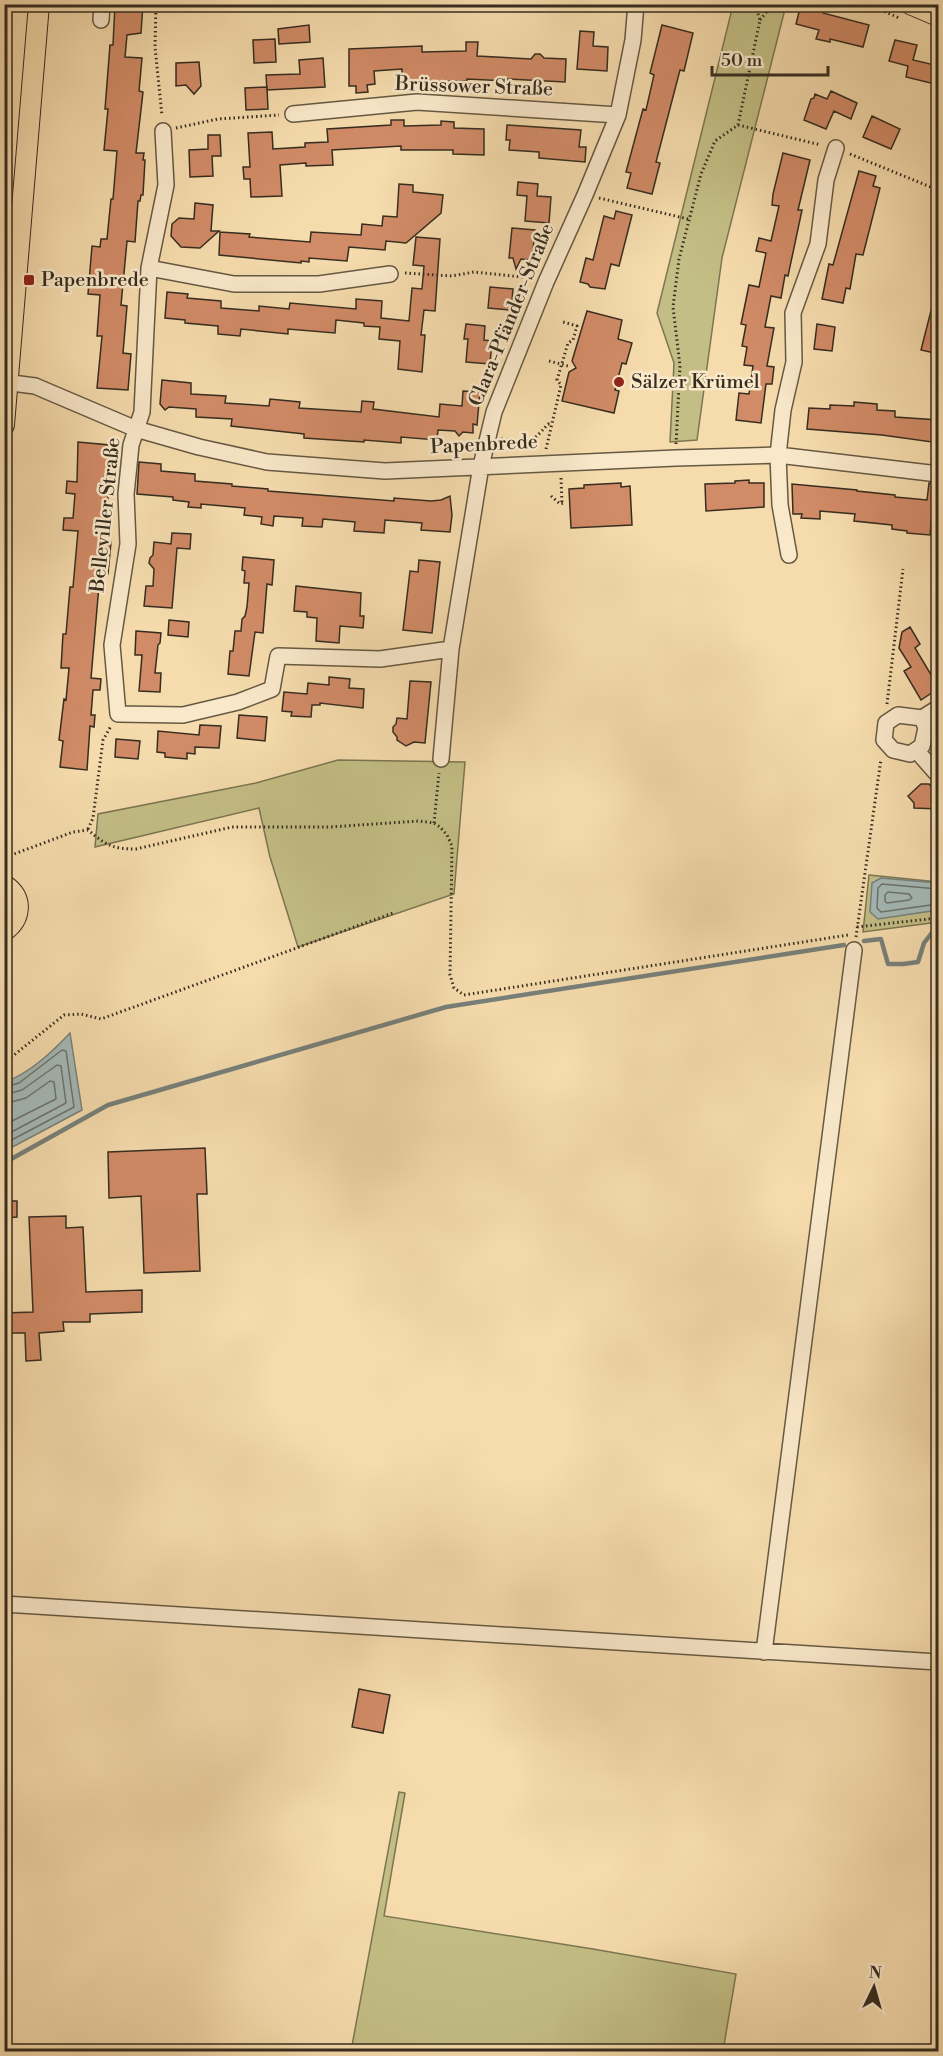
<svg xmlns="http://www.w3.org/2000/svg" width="943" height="2056" font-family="'Libre Bodoni',serif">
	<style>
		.green { fill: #c3be85; stroke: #7c7652; stroke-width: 1.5 }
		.water { fill: #a3b8b7; stroke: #77807b; stroke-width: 1.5 }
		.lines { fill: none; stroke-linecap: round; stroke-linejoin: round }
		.shore { stroke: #6c726c; stroke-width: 1.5 }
		.stream { stroke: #77807b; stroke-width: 4.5 }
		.building { fill: #d18b67; stroke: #362d20; stroke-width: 1.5 }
		.minor-casing { stroke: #665943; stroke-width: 18 }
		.major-casing { stroke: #362d20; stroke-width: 22 }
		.path { stroke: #362d20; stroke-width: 3; stroke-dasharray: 1.5 3; stroke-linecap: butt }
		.minor { stroke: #f9e8ca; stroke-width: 15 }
		.major { stroke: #f6dcad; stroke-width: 20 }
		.poi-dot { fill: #8f2418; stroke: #f9e8ca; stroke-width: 2 }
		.labels { text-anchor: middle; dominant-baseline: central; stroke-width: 5; stroke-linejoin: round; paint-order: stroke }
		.street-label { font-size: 20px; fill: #362d20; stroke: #f9e8ca }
		.poi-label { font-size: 20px; fill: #362d20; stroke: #f9e8ca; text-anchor: start }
	</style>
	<rect width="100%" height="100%" fill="#f6dcad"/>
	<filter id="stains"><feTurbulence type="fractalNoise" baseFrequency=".00333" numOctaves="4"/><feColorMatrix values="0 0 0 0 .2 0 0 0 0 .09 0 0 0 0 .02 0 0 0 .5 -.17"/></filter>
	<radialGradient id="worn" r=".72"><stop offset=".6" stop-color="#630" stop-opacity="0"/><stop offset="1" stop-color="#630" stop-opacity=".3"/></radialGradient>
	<path class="green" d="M733 5H786L722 258 697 440 670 442 674 363 657 313Z
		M338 760 465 762 454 894 298 947 270 857 259 808 95 847 98 814 256 783Z
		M869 875 938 882V922L863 932Z
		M399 1792 405 1793 384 1916 593 1949 736 1974 723 2051 390 2052 361 2046 359 2051H351Z"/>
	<path class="water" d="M881 878 938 883V910L878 919 870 912 872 883Z
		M70 1033 82 1110 5 1151V1082C30 1073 52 1052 70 1033Z"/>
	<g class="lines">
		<path class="shore" d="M938 889 882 884 878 888 877 908 881 912 938 904
			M888 892 909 894 912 898 909 900 887 903 885 901V895Z
			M4 1087 19 1083 62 1050 66 1051 74 1107 4 1144
			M4 1095 22 1090 57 1065 61 1066 66 1103 4 1136
			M4 1104 26 1098 50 1081 54 1082 56 1099 4 1125"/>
		<path class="stream" d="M864 941 881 939 888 964H903L918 962 924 943 934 930H938
			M4 1163 108 1105 446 1007 844 945"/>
	</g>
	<path class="building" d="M115 4H143L141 33 127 35 125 57 142 58 139 91 143 92 136 153H144L143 160H145L143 195H141L140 201H138L135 242 127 241 121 305 127 306 123 353 131 354 128 390 97 388 102 336H97L100 295 88 294 92 246 100 247 101 239H107L111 199H113L117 151 104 150 108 109H105L110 45H113Z
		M801 4 824 8 823 13 869 25 863 47 830 39V42L816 39 819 30 796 24Z
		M309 25 310 42 279 44 278 29Z
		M662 25 693 33 684 71 680 70 656 162 660 163 652 194 627 188 631 173 626 172 643 109 646 110 654 75 650 73Z
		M580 31 594 32 593 46 608 47 607 71 577 69Z
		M275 39 276 62 254 63 253 40Z
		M895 40 917 45 913 60 939 66V85L906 77 908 66 889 61Z
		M466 42H478L477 56 531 59 535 54H540L544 58 566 59 565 82 507 79V81L467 79V81L402 82V69L374 71 375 84 367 85 368 92 356 93V86H349V49L422 46V52L466 51Z
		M323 58 325 87 267 90 266 75 300 74 299 60Z
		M199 62 201 86 194 94 186 85 176 86V63Z
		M267 87 268 109 246 110 245 88Z
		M831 91 857 103 851 119 834 111 826 129 804 120 811 99 814 98 815 94 827 99Z
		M872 116 900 129 891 149 863 137Z
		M391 120H404V126L441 125V121L454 122V128L484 129V155L453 154V150H401V146L332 150 333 165 306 166V163L280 165 282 196 251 197 250 179H244L243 167H250L248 133 272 132 273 149 305 147V143L328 142 327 129 391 125Z
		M507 125 581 130 579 147H586L585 162 539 158V152L509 150 510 140H506Z
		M208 135H220L221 156H212L213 176 190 177 189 150 208 149Z
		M783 153 810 160 798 210H802L788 276 785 275 781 298 771 296 765 327 774 328 767 366 774 367 772 384H766L761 423 736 420 739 393 749 394 753 366 744 365 747 347 742 346 746 325 741 324 749 285 759 287 766 253 756 251 759 238 771 241 779 206 772 205 773 194Z
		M859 171 876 176 873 186 880 188 863 255 856 254 850 289 846 288 843 303 822 299 829 264 833 265Z
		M518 182 538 184 537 196 551 197 549 223 525 221 527 196 517 195Z
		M399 184 413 185V192L443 195 441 213 406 243 386 241 385 250 349 247 347 261 309 258V262L301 261V263L219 255 220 232 250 234 249 237 310 242 311 232 361 235 362 224 382 226 383 216 397 217Z
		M195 203 213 205 211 231H219L200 248 181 247 171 236 172 224 179 218 194 219Z
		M616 211 632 215 619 266 611 264 605 289 590 287 588 284 580 282 586 258 593 260 604 216 614 219Z
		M512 228 535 230 532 260 521 259 516 269 513 258H509Z
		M416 237 440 239 435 311 424 310 421 335H425L422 372 398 369 400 341 379 339 380 327 364 326V323L336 320 335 333 288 329V334L241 329 240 336 218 334V326L185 323V320L165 318 167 292 188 294 187 298 221 301V308L259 311V306L289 309 290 303 356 309V299L382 301 381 318 409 321 412 288 422 289 424 266 413 265Z
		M490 287 513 289 511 310 488 308Z
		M934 299H939V354L921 350Z
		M587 311 622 320 618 339 632 343 626 364 622 363 615 390 619 391 614 413 562 401 569 372 576 368 572 361Z
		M466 324 485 326 484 340 492 341 490 364 466 362 468 339H464Z
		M817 324 835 327 832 351 814 349Z
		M162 380 191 383V394L226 396 225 403 269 406 270 399 300 402 299 408 361 412 362 401 374 402 373 409 439 417 440 404 462 406 463 391 480 392 477 425 473 424V433L463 432 459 436 455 431 438 430 437 440 401 437V443L364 440V442L304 438V434L231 426 232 419 196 417V409L169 407 165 410 160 404Z
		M854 402 877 404V410L895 411V417L939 420V443L882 435 807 429 809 408 830 409V405L854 406Z
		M78 442 110 445 107 475H110L104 541 111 542 108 574H100L91 678 101 679 100 690H93L91 715H95L94 727 90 726 87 770 60 767 63 741 59 740 64 699 66 700 69 668H61L63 634H66L70 587H73L78 531 63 530 64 518H73L75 494 66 493 67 481 77 482Z
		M139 462 161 464V471L195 474V481L232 484V486L268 489V491L394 501V498L431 501 441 500 450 496 452 515 450 532 421 530 422 523 385 520 384 533 354 531 355 522 323 519 322 527 302 526 303 518 274 516 273 526 261 524 262 517 244 515 245 508 201 504V508L188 507 189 502 173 500V497L137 494Z
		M749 480V483H764V507L706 511 705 484 735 483V481Z
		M621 483V487L630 486 632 525 571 528 569 489 584 488V485Z
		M929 483 939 484V515H932L930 535 907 533V531L892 529V525L854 521 855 514 820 511V519L801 518 802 514H793L792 484 857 490V491L895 495V497L927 500Z
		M172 533 191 534 190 549 177 548 172 608 144 606 146 586H153L154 569 149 563 150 558 153 555 154 542 171 544Z
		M243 557 274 560 272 585 267 584 263 633 255 632 249 676 228 674 230 651H233L235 631H241L242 619 245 616 247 607 249 583H244L245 571 242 570Z
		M419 560 440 562 432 633 403 630 410 571 418 572Z
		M296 586 361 593 360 616H364L363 628 340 626 339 643 316 641 317 618 307 617V612L294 611Z
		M169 620 189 622 188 637 168 635Z
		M910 627 920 644 915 648 939 688 921 700 904 671 911 667 899 648 902 632Z
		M136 631 161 633 160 643 158 645 155 673H161L160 692 139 691 142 655H135Z
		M329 677 350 679 349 688 364 689 363 708 320 703V705H312L311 717 291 716 292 712 282 711 284 692 307 694 308 683 329 685Z
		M410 681 431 682 425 743 414 742 406 746 397 740V737L393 732V727L396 724 397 718 407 719Z
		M239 715 267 717 265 741 237 738Z
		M200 725 221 726 219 748 195 747V754L187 753V759L165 757V753L157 752 158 731 199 735Z
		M116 739 140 741 138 759 115 757Z
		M921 784H929L939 795V809L914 808V803L908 796Z
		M205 1148 207 1194H197L200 1271 144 1273 141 1196 109 1198 108 1152Z
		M4 1201H17V1217L4 1218Z
		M66 1216V1228L83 1227 86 1292 142 1290V1312L90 1314V1322H63L64 1331 39 1333 41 1360 26 1361 25 1333H4V1313L33 1312 29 1217Z
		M359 1689 390 1695 383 1733 352 1727Z"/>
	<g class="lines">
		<defs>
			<path id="minor" d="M101 20 102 4
				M293 114 417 102 618 115
				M163 131 166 185 149 268 142 412 131 445 126 494 128 544 112 645 118 714 183 715 238 702 272 689 278 656 380 659 451 649
				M149 268 234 284H319L390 274
				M4 382 35 386 136 429 199 447 267 462 385 471 676 458 778 455 938 474
				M789 555 780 505 778 455 783 410 794 362 793 313 818 244 826 180 836 148
				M922 718 926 728 922 746 910 754 893 750 884 740 886 723 898 715 922 718 938 708
				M916 750 938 775
				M441 759 451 649 481 466 494 412 546 282 585 195 618 115 633 40 636 4
				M4 1604 938 1662
				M764 1652 854 950"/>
			<path id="major" d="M910 4 938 16
				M4 425 39 4
				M4 885C24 897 21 919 4 931"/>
		</defs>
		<use href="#minor" class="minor-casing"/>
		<use href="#major" class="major-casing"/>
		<path class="path" d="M156 4 155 47 162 116
			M868 4 899 18
			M760 20 773 4
			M738 125 821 145
			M176 128 218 119 279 115
			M850 154 938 190
			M599 198 688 219
			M405 273 452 276 474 272 532 278
			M549 361 568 366
			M501 439C528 444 530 445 548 424H552
			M676 444 680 366 673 307 679 259 701 174 715 141 738 125 760 20 755 4
			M546 449 561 385 557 380 568 343 573 340 577 326 563 322
			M561 478 562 503
			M551 496 560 504 564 503
			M887 704 903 569
			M434 823 439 773
			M88 829 93 818 103 740 111 726
			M6 857 73 832 88 830C106 845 112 849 136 849L232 827H330L419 821 434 823 440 827 447 835 452 846 450 975 454 988 464 995 848 935
			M857 927 938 918
			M856 937 881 759
			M4 1063 64 1015 81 1014 101 1019 393 913"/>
		<use href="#minor" class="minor"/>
		<use href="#major" class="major"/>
	</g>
	<g class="poi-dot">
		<rect x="23" y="274" width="12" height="12" rx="3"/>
		<circle cx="619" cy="382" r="6"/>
	</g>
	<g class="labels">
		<g class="street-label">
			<text transform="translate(474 87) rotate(2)">Brüssower Straße</text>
			<text transform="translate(512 315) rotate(-68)">Clara-Pfänder-Straße</text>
			<text transform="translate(484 445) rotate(-3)">Papenbrede</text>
			<text transform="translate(106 515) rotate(-84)">Belleviller Straße</text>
		</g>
		<g class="poi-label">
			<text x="41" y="280">Papenbrede</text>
			<text x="631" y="382">Sälzer Krümel</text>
		</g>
	</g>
	<rect width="943" height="2056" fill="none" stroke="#f6dcad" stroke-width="24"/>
	<rect x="6" y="6" width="931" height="2044" fill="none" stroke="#362d20" stroke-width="3"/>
	<rect x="12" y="12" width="919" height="2032" fill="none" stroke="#362d20" stroke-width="1.5"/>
	<g transform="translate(874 1987) rotate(5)" stroke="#f9e8ca" stroke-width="4.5" paint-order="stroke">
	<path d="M0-4.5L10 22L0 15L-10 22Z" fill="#362d20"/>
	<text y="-9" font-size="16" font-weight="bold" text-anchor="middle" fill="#362d20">N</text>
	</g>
	<path d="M712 66v9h116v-9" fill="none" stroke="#362d20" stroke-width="3"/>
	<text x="721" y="66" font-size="18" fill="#362d20" stroke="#f9e8ca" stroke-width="4.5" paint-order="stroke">50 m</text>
	<rect width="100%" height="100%" filter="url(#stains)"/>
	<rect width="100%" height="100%" fill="url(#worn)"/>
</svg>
